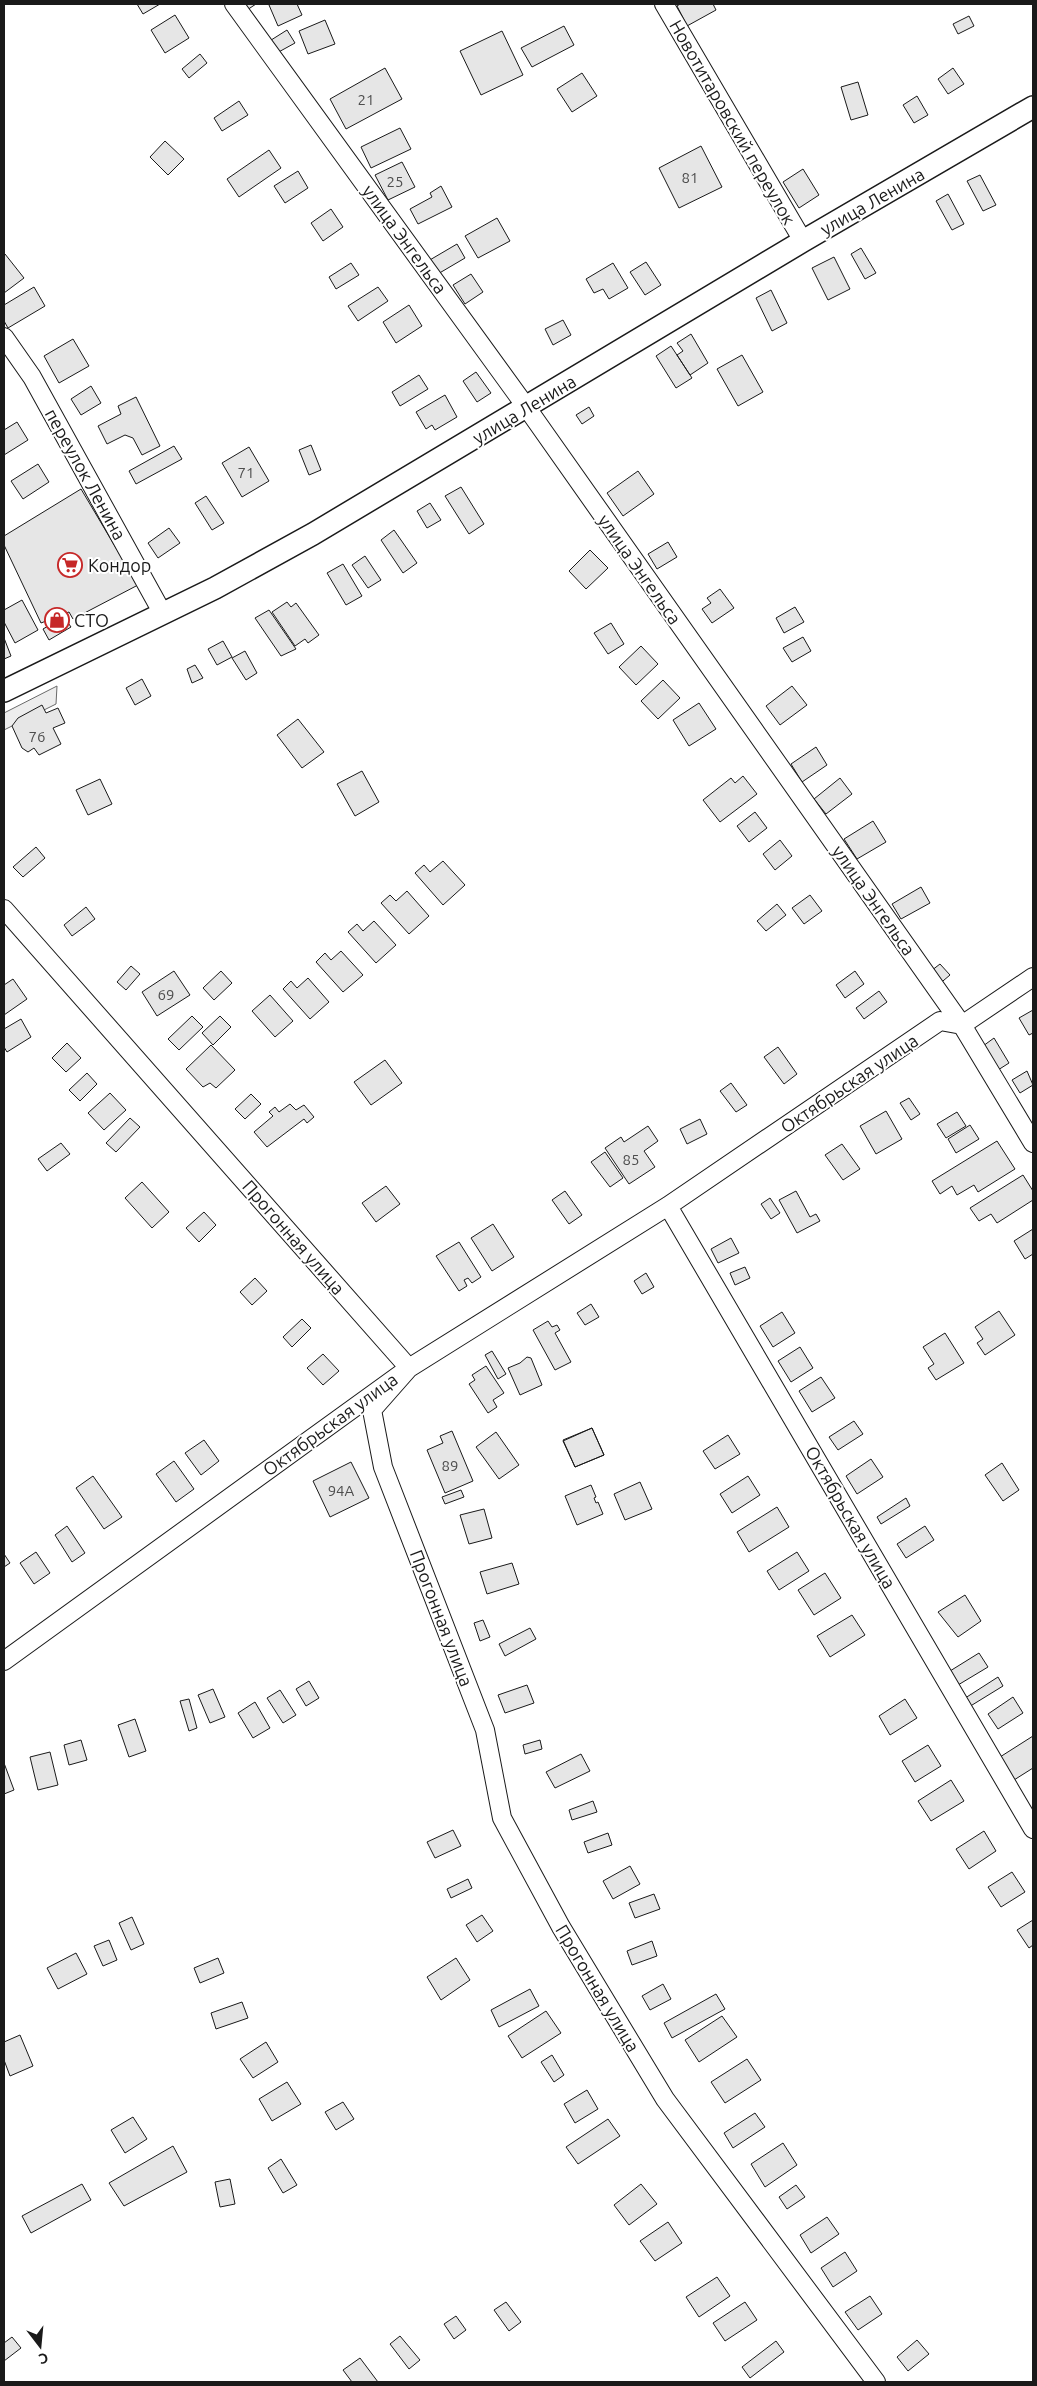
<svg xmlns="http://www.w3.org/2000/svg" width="1037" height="2386" font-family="Ubuntu,sans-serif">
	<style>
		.parking { fill: #ededed; stroke: #6a6a6a }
		.building { fill: #e6e6e6; stroke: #1a1a1a }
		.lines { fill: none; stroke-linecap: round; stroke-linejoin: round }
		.minor-casing { stroke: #1a1a1a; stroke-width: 20 }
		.tertiary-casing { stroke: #1a1a1a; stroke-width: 24 }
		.minor { stroke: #fff; stroke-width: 18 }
		.tertiary { stroke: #fff; stroke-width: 21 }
		.labels { text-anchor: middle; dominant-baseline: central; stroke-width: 4; stroke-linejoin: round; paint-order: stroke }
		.number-label { font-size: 15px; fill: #4d4d4d }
		.street-label { font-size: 18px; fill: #1a1a1a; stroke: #fff }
		.poi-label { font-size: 18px; fill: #1a1a1a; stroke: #fff; text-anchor: start }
	</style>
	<rect width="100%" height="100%" fill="#fff"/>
	<path class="parking" d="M57 686 56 704 4 730V713Z"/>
	<path class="building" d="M137 4H160L143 14Z
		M239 4H256L244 12Z
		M271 4H297L302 15 278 26 269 5Z
		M680 4H713L716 10 687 26 677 6Z
		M175 15 189 38 165 53 151 30Z
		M969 16 974 26 958 34 953 24Z
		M325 20 335 44 308 54 299 31Z
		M564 26 574 45 532 67 521 48Z
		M287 30 295 43 275 54 268 42Z
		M502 31 523 75 481 95 460 51Z
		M200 54 207 63 189 78 182 69Z
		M385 68 402 99 346 129 330 99Z
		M953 68 964 84 948 94 938 79Z
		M582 73 597 96 572 112 557 89Z
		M858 82 868 115 851 120 841 87Z
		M917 96 928 115 914 123 903 105Z
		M239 101 248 115 222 131 214 118Z
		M400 128 411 149 371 168 361 147Z
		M165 141 184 159 168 175 150 157Z
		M701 146 722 187 679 208 659 168Z
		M269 150 281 168 239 197 227 179Z
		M402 162 415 187 388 200 375 175Z
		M803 169 819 195 799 208 783 182Z
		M298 171 308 188 285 203 274 186Z
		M980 175 996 205 983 211 967 181Z
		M441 186 452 207 418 224 410 209 432 197 430 193Z
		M948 194 964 224 952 230 936 201Z
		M331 209 343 227 323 241 311 223Z
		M497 218 510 241 478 258 465 236Z
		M457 244 465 258 431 278 423 264Z
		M861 248 876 273 865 279 851 254Z
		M5 254 24 278 4 293V255Z
		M834 257 850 289 828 300 812 268Z
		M646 262 661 285 645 295 630 272Z
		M351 263 359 275 336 289 329 277Z
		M613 263 628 288 609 299 603 289 594 293 586 279Z
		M471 274 483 292 465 304 453 285Z
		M34 287 45 306 8 328 4 321V305Z
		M378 287 388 301 358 321 348 306Z
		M771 290 787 323 772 331 756 298Z
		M409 305 422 326 396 343 383 322Z
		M563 320 571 335 553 345 545 329Z
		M691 334 708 363 690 375 677 355 683 351 677 343Z
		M73 339 89 366 59 383 44 356Z
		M671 346 692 378 676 388 656 356Z
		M742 355 763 392 738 406 717 369Z
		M476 372 491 393 477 402 463 381Z
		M419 375 428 389 400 406 392 392Z
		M91 386 101 403 81 415 71 399Z
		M445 395 457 417 435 430 432 425 426 429 416 412Z
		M136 397 160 446 142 455 133 438 125 435 107 444 98 426 121 414 118 406Z
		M589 407 594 416 582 424 576 415Z
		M17 422 28 440 4 455V430Z
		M311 445 321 470 309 475 299 450Z
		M174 446 182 459 136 484 129 471Z
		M249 447 269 481 242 497 222 463Z
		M38 464 49 482 23 499 11 481Z
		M638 471 654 494 623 516 607 493Z
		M461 487 484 524 469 534 445 496Z
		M81 489 138 585 73 619 69 612 41 623 4 545V536Z
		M206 496 224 523 212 530 195 503Z
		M430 503 441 520 427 528 417 511Z
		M169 528 180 543 158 558 148 543Z
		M394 530 417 563 403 573 381 540Z
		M668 542 677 557 657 569 648 554Z
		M590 550 608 568 586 589 569 571Z
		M365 556 381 580 368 588 352 565Z
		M343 564 362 596 346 605 327 573Z
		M720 589 734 608 712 623 702 609 711 603 707 598Z
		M22 600 38 630 15 643 4 622V610Z
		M287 602 291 607 296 603 319 635 308 643 305 639 295 646 272 612Z
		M795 607 804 622 784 633 776 618Z
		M269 610 296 649 281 656 255 618Z
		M64 617 71 627 49 640 43 629Z
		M611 623 624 644 608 654 594 633Z
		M803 637 811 651 792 662 783 648Z
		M4 638 11 656 4 659Z
		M223 641 232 657 217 665 208 649Z
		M641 646 658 664 636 685 619 667Z
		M245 651 257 673 246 680 232 658Z
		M195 665 203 678 192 683 187 669Z
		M142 679 151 696 135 705 126 688Z
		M663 680 680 698 658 719 641 701Z
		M792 686 807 705 780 725 766 706Z
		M699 703 716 729 689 746 673 720Z
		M42 705 46 713 58 708 65 723 53 728 61 744 39 755 34 748 28 752 22 748 12 726 18 718Z
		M298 719 324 752 302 768 277 735Z
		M816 747 827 765 802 782 791 764Z
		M362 771 379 802 355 816 337 784Z
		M743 776 757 794 720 822 703 800 731 778 735 783Z
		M840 778 852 794 826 814 814 799Z
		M100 779 112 804 88 815 76 790Z
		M755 812 767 828 749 842 737 826Z
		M873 821 886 842 857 859 844 839Z
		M780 840 792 856 775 870 763 854Z
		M36 847 45 858 23 877 13 867Z
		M443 861 465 885 443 905 415 873 424 865 430 872Z
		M921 887 930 903 901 919 892 904Z
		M407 891 429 916 409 934 381 903 390 895 396 901Z
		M810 895 822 911 804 924 792 908Z
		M777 904 786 915 766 931 757 921Z
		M86 907 95 919 72 936 64 925Z
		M374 921 396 945 376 963 348 932 357 924 363 931Z
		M341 951 363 975 343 992 316 962 325 953 331 960Z
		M940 964 950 975 937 986 927 974Z
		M131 966 140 974 126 990 117 982Z
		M174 971 190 995 157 1016 142 992Z
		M221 971 232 983 214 1000 203 988Z
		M855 971 864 984 845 998 836 985Z
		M308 978 329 1002 310 1019 283 989 291 981 297 988Z
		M13 979 27 999 4 1015V985Z
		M879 991 887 1002 864 1019 856 1008Z
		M270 995 293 1021 275 1037 252 1011Z
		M1033 1010V1033L1029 1035 1019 1018Z
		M192 1016 203 1027 179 1050 168 1039Z
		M220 1016 231 1027 213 1045 202 1033Z
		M21 1019 31 1037 7 1052 4 1047V1029Z
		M994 1038 1009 1063 998 1070 983 1046Z
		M67 1043 81 1058 66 1072 52 1058Z
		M211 1045 235 1070 216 1088 210 1083 203 1087 186 1069Z
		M778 1047 797 1074 784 1084 764 1057Z
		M385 1060 402 1083 371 1105 354 1082Z
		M1027 1071 1033 1085 1020 1093 1012 1080Z
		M87 1073 97 1084 80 1101 69 1090Z
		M731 1083 747 1105 736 1112 720 1091Z
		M110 1093 126 1110 104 1130 88 1113Z
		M251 1094 261 1104 245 1119 235 1109Z
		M909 1098 920 1114 911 1120 900 1103Z
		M290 1104 296 1110 304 1105 314 1117 307 1123 304 1119 267 1147 254 1132 273 1116 269 1112 275 1107 279 1112Z
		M886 1111 902 1139 876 1154 860 1126Z
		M957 1112 966 1126 946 1138 937 1124Z
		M130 1118 140 1127 116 1152 106 1143Z
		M700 1119 707 1134 687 1144 680 1129Z
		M970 1125 979 1139 956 1153 948 1139Z
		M648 1126 658 1141 644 1151 655 1167 629 1184 605 1148 621 1137 624 1142Z
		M997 1141 1015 1169 978 1192 974 1185 957 1195 952 1186 940 1194 932 1181Z
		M61 1143 70 1154 47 1171 38 1159Z
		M842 1144 860 1169 843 1180 825 1155Z
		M605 1152 623 1178 610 1187 591 1162Z
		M1023 1175 1033 1191V1200L997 1223 991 1214 979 1221 970 1208Z
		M142 1182 169 1212 152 1228 125 1198Z
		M386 1186 400 1204 376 1222 362 1203Z
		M565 1191 582 1215 569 1224 552 1200Z
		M796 1191 810 1217 816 1214 820 1221 797 1233 779 1200Z
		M770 1198 780 1213 771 1219 761 1204Z
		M204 1212 216 1225 199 1242 186 1228Z
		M493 1224 514 1257 492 1271 471 1238Z
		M1033 1229V1254L1025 1259 1014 1241Z
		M731 1238 739 1253 718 1263 711 1249Z
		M459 1242 481 1277 472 1283 468 1278 464 1280 467 1286 459 1291 436 1256Z
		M745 1267 750 1278 735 1285 730 1273Z
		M646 1273 654 1287 642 1294 634 1281Z
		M255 1278 267 1291 252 1305 240 1292Z
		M591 1304 599 1317 585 1325 577 1313Z
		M999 1311 1015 1335 985 1355 977 1343 983 1339 975 1327Z
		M782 1312 795 1333 773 1347 760 1326Z
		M302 1319 311 1328 292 1347 283 1337Z
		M548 1321 552 1327 557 1325 560 1330 555 1333 571 1362 555 1370 533 1330Z
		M945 1333 964 1363 936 1380 928 1368 934 1364 923 1347Z
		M800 1347 813 1368 791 1382 778 1361Z
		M492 1351 506 1374 498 1379 485 1355Z
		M323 1354 339 1371 323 1385 307 1368Z
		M527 1357 531 1358 542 1385 520 1395 508 1368 520 1363Z
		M486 1366 504 1393 493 1400 497 1407 488 1413 469 1384 475 1380 472 1375Z
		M821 1377 835 1398 812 1412 799 1391Z
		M854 1421 863 1434 838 1450 829 1437Z
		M592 1428 604 1455 575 1467 563 1440Z
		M592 1428 604 1455 575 1467 563 1441Z
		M452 1431 473 1481 445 1493 427 1450 443 1443 440 1436Z
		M496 1432 519 1465 499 1479 476 1447Z
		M728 1435 740 1454 715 1469 703 1451Z
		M204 1440 219 1461 201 1475 185 1453Z
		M871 1459 883 1477 857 1494 846 1476Z
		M174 1461 194 1489 176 1502 156 1474Z
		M351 1462 369 1498 330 1517 313 1481Z
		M1002 1463 1019 1490 1003 1501 985 1475Z
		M93 1476 122 1517 104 1529 76 1488Z
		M748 1476 760 1495 732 1513 720 1494Z
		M640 1482 652 1509 625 1520 614 1494Z
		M591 1485 596 1497 594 1498 596 1503 598 1502 603 1514 577 1525 565 1496Z
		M461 1490 464 1497 445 1504 442 1497Z
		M906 1498 910 1506 881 1524 877 1517Z
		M777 1507 789 1527 749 1552 737 1532Z
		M484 1509 492 1538 469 1544 460 1515Z
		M67 1526 85 1553 72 1562 55 1535Z
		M925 1526 934 1540 906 1558 897 1544Z
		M36 1552 50 1573 34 1584 20 1563Z
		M797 1552 809 1571 779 1590 767 1571Z
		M4 1554 10 1563 4 1567Z
		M512 1563 519 1584 487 1594 480 1572Z
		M825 1573 841 1598 814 1615 798 1590Z
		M965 1595 981 1621 958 1637 938 1612Z
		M852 1615 865 1635 830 1657 817 1636Z
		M483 1620 490 1637 480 1641 474 1623Z
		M530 1628 536 1639 505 1656 499 1644Z
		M979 1653 988 1667 958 1685 950 1671Z
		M998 1677 1003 1686 964 1710 959 1702Z
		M309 1681 319 1698 306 1706 296 1689Z
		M527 1685 534 1703 505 1713 498 1695Z
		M213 1689 225 1717 210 1723 198 1695Z
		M280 1690 296 1715 283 1723 267 1698Z
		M1013 1697 1023 1713 998 1729 988 1714Z
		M189 1699 197 1728 189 1731 180 1701Z
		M905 1699 917 1718 890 1735 879 1716Z
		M255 1702 270 1728 253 1738 238 1713Z
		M135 1719 146 1751 129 1757 118 1725Z
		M1033 1736V1768L1014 1780 1000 1757Z
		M81 1740 87 1760 69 1765 64 1745Z
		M540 1740 542 1749 525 1754 523 1745Z
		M928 1745 941 1766 915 1782 902 1761Z
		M50 1752 58 1785 38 1790 30 1757Z
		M581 1754 590 1771 555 1788 546 1772Z
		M4 1763 14 1790 4 1794Z
		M951 1780 964 1801 931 1821 918 1801Z
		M593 1801 597 1812 572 1820 569 1810Z
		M453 1830 461 1846 435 1858 427 1842Z
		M984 1831 996 1851 969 1869 956 1849Z
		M608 1833 612 1845 588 1853 584 1842Z
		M630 1866 640 1884 613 1899 603 1881Z
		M1012 1872 1025 1892 1001 1907 988 1887Z
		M468 1879 472 1888 451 1898 447 1889Z
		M654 1894 660 1909 635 1918 629 1903Z
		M482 1915 493 1931 477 1942 466 1925Z
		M132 1917 144 1944 131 1950 119 1923Z
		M1033 1920V1945L1029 1948 1017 1930Z
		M109 1940 117 1960 103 1966 94 1946Z
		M652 1941 657 1956 632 1965 627 1951Z
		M76 1953 87 1974 58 1989 47 1968Z
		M218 1958 224 1973 200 1983 194 1968Z
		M456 1958 470 1980 441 2000 427 1977Z
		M663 1984 671 1999 650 2010 642 1996Z
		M530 1989 539 2006 499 2027 491 2010Z
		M716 1994 725 2009 672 2038 664 2023Z
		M242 2002 248 2018 216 2029 211 2013Z
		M546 2011 561 2033 522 2058 508 2036Z
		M722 2016 737 2037 699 2062 685 2040Z
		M20 2035 33 2066 10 2076 4 2060V2042Z
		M266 2042 278 2062 253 2078 240 2059Z
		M552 2055 564 2075 554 2082 541 2062Z
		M747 2059 761 2080 725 2103 711 2082Z
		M287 2082 301 2104 272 2121 259 2099Z
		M587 2090 598 2109 575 2123 564 2104Z
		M343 2102 354 2119 336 2130 325 2112Z
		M755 2113 765 2127 733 2148 724 2133Z
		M133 2117 147 2139 125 2153 111 2130Z
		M608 2119 620 2136 578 2164 566 2147Z
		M783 2143 797 2165 765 2187 751 2164Z
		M173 2146 187 2172 124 2206 109 2183Z
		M281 2159 297 2185 283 2193 268 2168Z
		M230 2179 235 2204 220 2207 215 2182Z
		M82 2184 91 2200 31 2233 22 2216Z
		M641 2184 657 2204 629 2225 614 2205Z
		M796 2185 805 2197 787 2209 779 2197Z
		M827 2217 839 2234 811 2253 800 2235Z
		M668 2222 682 2243 655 2261 640 2241Z
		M845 2252 857 2271 833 2287 821 2268Z
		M717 2277 730 2296 699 2317 686 2297Z
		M870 2296 882 2314 858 2330 845 2312Z
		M506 2302 521 2322 509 2331 494 2310Z
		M745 2302 757 2320 725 2341 713 2323Z
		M456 2316 466 2330 454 2339 444 2324Z
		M400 2336 420 2360 409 2369 390 2344Z
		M12 2337 21 2348 4 2361V2343Z
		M917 2340 929 2354 908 2371 897 2357Z
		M776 2341 784 2352 750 2378 742 2367Z
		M360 2358 378 2382H352L343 2370Z"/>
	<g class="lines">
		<defs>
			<path id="minor" d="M234 4 527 408 962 1025 1033 1143
				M664 4 803 241
				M4 337 32 377 163 614
				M4 909 409 1368 372 1410 383 1467 485 1730 502 1818 561 1927 665 2099 876 2382
				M668 1206 1033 1829
				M4 1661 409 1368 668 1206 940 1021 962 1025 1033 977"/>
			<path id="tertiary" d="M4 691 215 588 313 534 803 241 1033 107"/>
		</defs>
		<use href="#minor" class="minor-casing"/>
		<use href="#tertiary" class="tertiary-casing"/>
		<use href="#minor" class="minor"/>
		<use href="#tertiary" class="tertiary"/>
	</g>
	<defs>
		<symbol id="supermarket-ring" viewBox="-11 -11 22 22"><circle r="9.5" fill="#fff" stroke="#c62828" stroke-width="1.5"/><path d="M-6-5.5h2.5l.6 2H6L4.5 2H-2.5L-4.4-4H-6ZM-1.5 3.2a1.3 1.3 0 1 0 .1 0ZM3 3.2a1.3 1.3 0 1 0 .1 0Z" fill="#c62828"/></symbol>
		<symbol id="shop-ring" viewBox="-11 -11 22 22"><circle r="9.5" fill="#fff" stroke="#c62828" stroke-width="1.5"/><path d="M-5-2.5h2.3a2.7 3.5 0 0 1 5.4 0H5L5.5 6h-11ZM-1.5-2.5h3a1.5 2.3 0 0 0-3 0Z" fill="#c62828"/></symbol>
	</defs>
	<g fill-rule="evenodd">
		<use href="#supermarket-ring" x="56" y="551" width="28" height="28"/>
		<use href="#shop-ring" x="43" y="606" width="28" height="28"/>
	</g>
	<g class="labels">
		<g class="number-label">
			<text x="366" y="99">21</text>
			<text x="690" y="177">81</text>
			<text x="395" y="181">25</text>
			<text x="246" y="472">71</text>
			<text x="37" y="736">76</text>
			<text x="166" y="994">69</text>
			<text x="631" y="1159">85</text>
			<text x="450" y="1465">89</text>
			<text x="341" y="1490">94А</text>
		</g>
		<g class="street-label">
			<text transform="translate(733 122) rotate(60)">Новотитаровский переулок</text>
			<text transform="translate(872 201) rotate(-30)">улица Ленина</text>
			<text transform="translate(405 239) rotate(54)">улица Энгельса</text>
			<text transform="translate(524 409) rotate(-31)">улица Ленина</text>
			<text transform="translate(86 474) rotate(61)">переулок Ленина</text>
			<text transform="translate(640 569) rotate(55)">улица Энгельса</text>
			<text transform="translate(874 900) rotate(55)">улица Энгельса</text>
			<text transform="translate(849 1083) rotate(-34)">Октябрьская улица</text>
			<text transform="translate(294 1237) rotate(49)">Прогонная улица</text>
			<text transform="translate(330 1424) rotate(-36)">Октябрьская улица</text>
			<text transform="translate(851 1517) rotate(60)">Октябрьская улица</text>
			<text transform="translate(442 1618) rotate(69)">Прогонная улица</text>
			<text transform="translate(598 1988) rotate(59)">Прогонная улица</text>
		</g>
		<g class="poi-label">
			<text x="88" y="565">Кондор</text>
			<text x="74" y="620">СТО</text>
		</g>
	</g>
	<rect width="1037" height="2386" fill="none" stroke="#1a1a1a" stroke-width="10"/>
	<g transform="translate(40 2346) rotate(164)" stroke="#ffffff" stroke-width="4" paint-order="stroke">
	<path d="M0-4L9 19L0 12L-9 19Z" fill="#1a1a1a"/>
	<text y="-8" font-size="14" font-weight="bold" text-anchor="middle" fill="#1a1a1a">С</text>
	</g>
</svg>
